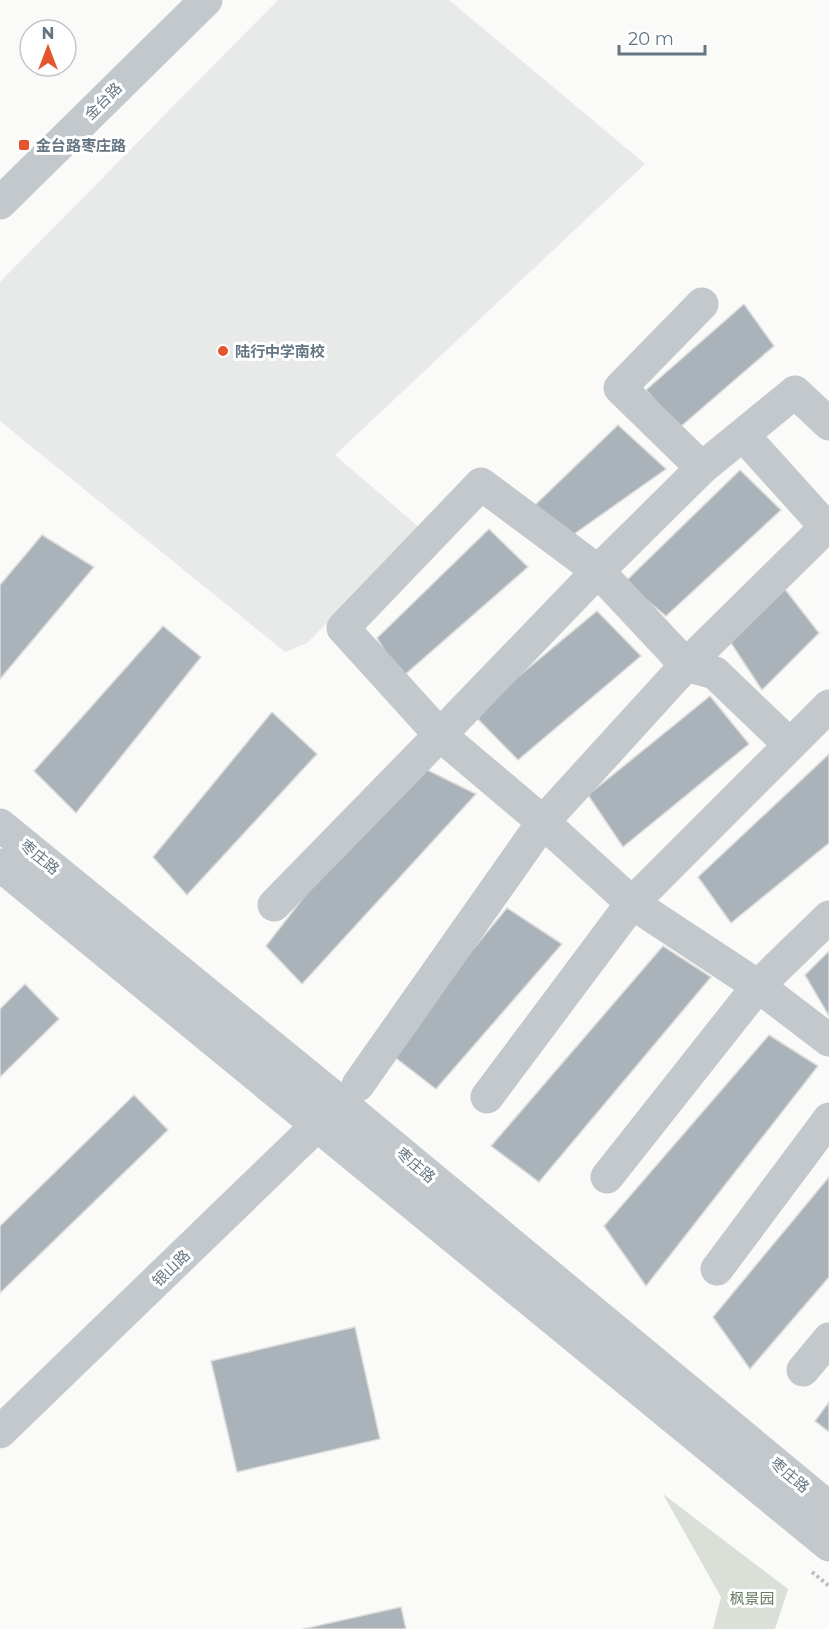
<svg xmlns="http://www.w3.org/2000/svg" width="829" height="1629" font-family="Montserrat,'Noto Sans SC',sans-serif">
	<style>
		.built { fill: #e8e9e9 }
		.green { fill: #dadfd7 }
		.building { fill: #aab3b9; stroke: #dcdcda; stroke-width: 1.5 }
		.lines { fill: none; stroke-linecap: round; stroke-linejoin: round }
		.path { stroke: #bbbfc2; stroke-width: 4; stroke-dasharray: 3 3; stroke-linecap: butt }
		.minor { stroke: #c3c8cc; stroke-width: 33 }
		.poi-dot { fill: #e4572e; stroke: #fff; stroke-width: 2 }
		.labels { text-anchor: middle; dominant-baseline: central; stroke-width: 6; stroke-linejoin: round; paint-order: stroke }
		.street-label { font-size: 15px; fill: #657683; stroke: #fff }
		.poi-label { font-size: 15px; font-weight: bold; fill: #657683; stroke: #fff; text-anchor: start }
		.park-label { font-size: 15px; fill: #687a64; stroke: #fff }
	</style>
	<rect width="100%" height="100%" fill="#fafaf8"/>
	<path class="built" d="M278 0H449L645 164 335 455 421 529 307 643 285 652 0 421V282Z"/>
	<path class="green" d="M663 1494 788 1589 775 1629H713L721 1597Z"/>
	<path class="building" d="M744 304 774 346 679 428 646 390Z
		M618 425 666 469 560 544 534 506Z
		M740 470 781 510 666 616 625 582Z
		M489 529 528 567 401 678 377 638Z
		M42 535 94 567 0 679V585Z
		M784 588 819 633 762 690 727 637Z
		M597 611 641 656 518 760 473 714Z
		M163 626 201 657 76 813 34 771Z
		M710 696 749 744 623 847 588 795Z
		M272 712 317 754 187 895 153 857Z
		M829 754V843L731 923 698 877Z
		M409 761 476 794 302 984 266 946Z
		M507 908 562 944 436 1089 388 1052Z
		M663 946 711 977 539 1182 491 1146Z
		M829 951V1016L805 975Z
		M25 984 59 1019 0 1077V1009Z
		M769 1035 818 1066 646 1286 604 1226Z
		M134 1095 168 1130 0 1293V1226Z
		M829 1177V1277L750 1369 713 1317Z
		M355 1327 380 1439 237 1472 211 1361Z
		M829 1402V1432L815 1421Z
		M401 1607 406 1629H303Z"/>
	<g class="lines">
		<path class="path" d="M812 1572 829 1586"/>
		<path class="minor" d="M0 203 206 0
			M702 304 620 388 702 468 598 571 481 484 343 628 440 735 598 571 686 665 829 524
			M743 435 826 527
			M702 468 795 392 829 424
			M543 822 686 665 715 673 790 745
			M0 825 341 1103 829 1508
			M0 865 829 1545
			M632 903 758 986 829 1040
			M274 905 440 735 543 822 632 903 829 706
			M775 999 758 986 829 917
			M358 1085 543 822 559 837
			M487 1097 632 903 615 888
			M607 1177 758 986
			M717 1269 829 1119
			M803 1370 829 1339
			M0 1432 333 1110"/>
	</g>
	<g class="poi-dot">
		<rect x="18" y="139" width="12" height="12" rx="3"/>
		<circle cx="223" cy="351" r="6"/>
	</g>
	<g class="labels">
		<g class="street-label">
			<text transform="translate(103 101) rotate(-45)">金台路</text>
			<text transform="translate(40 857) rotate(39)">枣庄路</text>
			<text transform="translate(416 1165) rotate(40)">枣庄路</text>
			<text transform="translate(171 1268) rotate(-44)">银山路</text>
			<text transform="translate(790 1475) rotate(40)">枣庄路</text>
		</g>
		<g class="poi-label">
			<text x="36" y="145">金台路枣庄路</text>
			<text x="235" y="351">陆行中学南校</text>
		</g>
		<g class="park-label">
			<text x="752" y="1598">枫景园</text>
		</g>
	</g>
	<g transform="translate(48 48)"><circle r="28" fill="#ffffff" stroke="#c1c8cd" stroke-width="1.5"/>
	<path d="M0-4.5L10 22L0 15L-10 22Z" fill="#e4572e"/>
	<text y="-9" font-size="16" font-weight="bold" text-anchor="middle" fill="#657683">N</text>
	</g>
	<path d="M619 45v9h86v-9" fill="none" stroke="#657683" stroke-width="3"/>
	<text x="628" y="45" font-size="18" fill="#657683" stroke="#ffffff" stroke-width="4.5" paint-order="stroke">20 m</text>
</svg>
